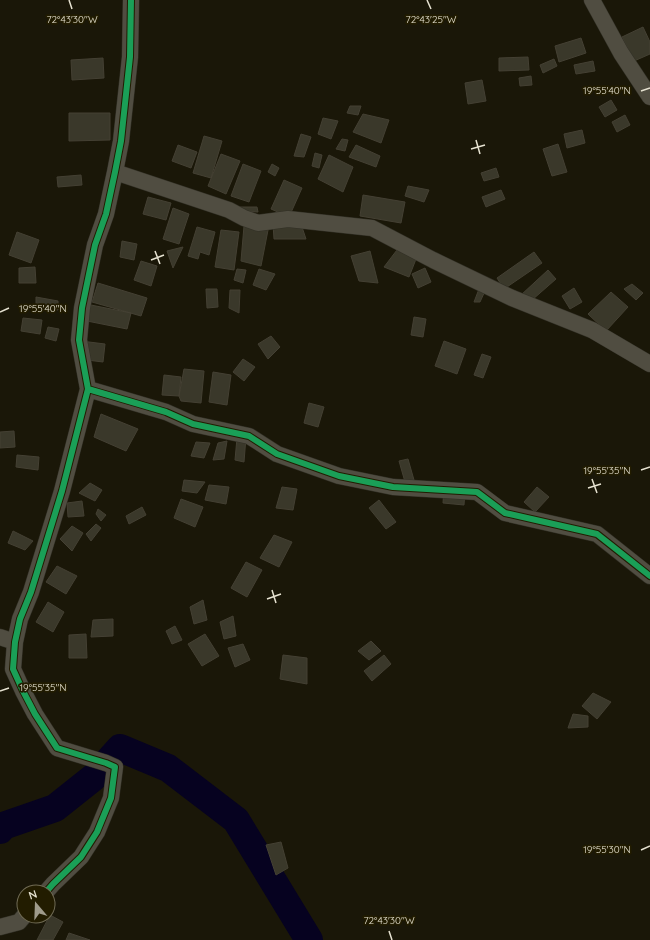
<svg xmlns="http://www.w3.org/2000/svg" width="650" height="940" font-family="Quicksand,sans-serif">
	<style>
		.lines { fill: none; stroke-linecap: round; stroke-linejoin: round }
		.river { stroke: #060220; stroke-width: 28 }
		.building { fill: #3a382a; stroke: #444033 }
		.minor-casing { stroke: #323026; stroke-width: 17 }
		.minor { stroke: #504d41; stroke-width: 16 }
		.cycleway-casing { stroke: #221c00; stroke-width: 8 }
		.cycleway { stroke: #1a9f57; stroke-width: 6 }
		.ticks { fill: none; stroke: #e6e2d1; stroke-width: 1.5 }
		.ticks-label { font-size: 10px; text-anchor: middle; fill: #e6e2d1; stroke: #221c00; stroke-width: 3.5; stroke-linejoin: round; paint-order: stroke }
	</style>
	<rect width="100%" height="100%" fill="#1a1708"/>
	<g class="lines">
		<path class="river" d="M0 830 3 826 55 808 94 777 120 748 168 768 236 820 309 940"/>
	</g>
	<path class="building" d="M643 27 650 42V54L634 61 622 37Z
		M581 38 586 53 559 62 555 46Z
		M528 57 529 70 499 71V58Z
		M103 58 104 78 72 80 71 60Z
		M554 59 557 66 543 73 540 65Z
		M593 61 595 71 576 74 574 65Z
		M531 76 532 85 520 86 519 78Z
		M482 80 486 101 468 104 465 83Z
		M611 100 617 110 605 117 599 107Z
		M350 106H361L358 115 347 113Z
		M69 113H110V140L69 141Z
		M363 114 389 120 381 143 353 132Z
		M625 115 630 125 617 132 612 122Z
		M323 118 338 121 331 139 318 134Z
		M582 130 585 143 567 148 564 134Z
		M301 134 311 137 304 157 294 156Z
		M204 136 222 141 211 178 193 173Z
		M342 139 348 140 345 151 336 149Z
		M558 144 567 172 552 176 543 149Z
		M178 145 197 152 191 168 172 161Z
		M356 145 380 156 376 167 349 157Z
		M315 153 322 155 319 168 312 166Z
		M221 154 240 161 226 194 208 186Z
		M329 155 353 167 343 192 318 179Z
		M243 164 261 171 249 202 231 196Z
		M272 164 279 168 275 176 268 172Z
		M496 168 499 177 484 181 481 173Z
		M81 175 82 185 58 187 57 177Z
		M284 180 302 188 289 217 271 209Z
		M408 186 429 190 424 202 405 196Z
		M501 190 505 199 486 207 482 197Z
		M363 195 405 202 401 223 360 216Z
		M148 197 171 203 166 220 143 214Z
		M240 207H257L258 212 239 211Z
		M173 208 189 214 179 244 163 239Z
		M300 221 306 239H274L273 224Z
		M269 225 261 266 241 261 244 226Z
		M197 227 215 232 209 255 200 252 198 259 188 256Z
		M221 230 239 232 234 270 215 267Z
		M17 232 39 240 31 263 9 255Z
		M122 241 137 244 134 260 120 257Z
		M400 246 418 254 409 277 384 267Z
		M183 247 173 268 167 251Z
		M370 251 378 283 359 281 351 256Z
		M534 252 542 263 504 289 497 278Z
		M141 261 157 266 151 286 134 280Z
		M35 267 36 283H19V268Z
		M425 268 431 282 418 288 412 274Z
		M237 269 246 270 243 283 234 280Z
		M259 269 275 274 266 290 253 285Z
		M548 270 556 279 532 300 521 295Z
		M98 283 147 298 141 316 92 302Z
		M632 284 643 293 636 300 624 289Z
		M574 288 582 302 570 309 562 296Z
		M206 289H217L218 307 207 308Z
		M479 289 485 291 480 302H474Z
		M230 290H240L239 313 229 308Z
		M611 292 628 307 606 331 588 314Z
		M36 297 58 301V310L36 306Z
		M91 305 131 313 127 329 87 321Z
		M414 317 426 319 423 337 411 335Z
		M23 318 42 320 40 334 21 331Z
		M48 327 59 329 56 341 45 338Z
		M271 336 280 347 268 359 258 344Z
		M81 341 105 344 103 362 79 359Z
		M444 341 466 349 457 374 435 366Z
		M482 354 491 357 483 378 474 375Z
		M243 359 255 367 244 381 233 372Z
		M184 369 204 371 201 403 181 401 179 396Z
		M213 372 231 375 227 405 209 402Z
		M164 375 181 377 179 396 162 395Z
		M309 403 324 407 318 427 304 423Z
		M101 414 138 429 126 451 94 437Z
		M14 431 15 447 0 448V432Z
		M246 437 244 462 235 460 237 438Z
		M227 441 224 459 213 460 218 443Z
		M196 442 210 443 204 458 191 456Z
		M17 455 39 457 38 470 16 467Z
		M408 459 414 480 405 482 399 461Z
		M184 480 205 482 197 493 182 491Z
		M90 483 102 490 95 501 79 493Z
		M209 485 229 487 226 504 205 500Z
		M282 487 297 489 293 510 276 508Z
		M537 487 549 497 535 512 524 502Z
		M444 488 465 490 464 505 443 503Z
		M181 499 203 507 195 527 174 518Z
		M379 500 396 522 386 529 369 508Z
		M82 501 84 516 68 517 67 503Z
		M142 507 146 515 129 524 126 516Z
		M98 509 106 515 101 521 96 514Z
		M96 524 101 528 91 541 86 534Z
		M72 526 83 533 72 551 60 539Z
		M13 531 33 541 25 550 8 543Z
		M274 535 292 542 279 567 260 558Z
		M246 562 262 570 247 597 231 588Z
		M57 566 77 576 66 594 46 582Z
		M203 600 207 620 194 624 190 607Z
		M48 602 64 612 53 632 36 622Z
		M233 616 236 636 224 639 220 622Z
		M113 619V636L91 637 93 620Z
		M175 626 182 640 172 644 166 631Z
		M86 634 87 658H69V635Z
		M205 634 219 656 202 666 188 644Z
		M371 641 381 651 369 660 358 651Z
		M243 644 250 660 235 667 228 648Z
		M283 655 307 658V684L280 679Z
		M384 655 391 664 372 681 364 671Z
		M593 693 611 702 597 719 582 706Z
		M573 714 588 716V727L568 728Z
		M281 842 288 868 276 875 266 845Z
		M50 915 63 922 53 940H37Z
		M69 933 90 940H66Z"/>
	<g class="lines">
		<defs>
			<path id="minor" d="M592 0 621 53 650 97
				M115 172 229 210 244 218 258 223 288 219 372 228 433 260 512 298 592 330 650 364
				M88 389 166 412 193 424 249 436 277 454 339 476 393 487 477 492 505 513 597 534 650 576
				M0 637 15 642
				M46 892 53 884 81 857 97 832 111 798 115 767 106 763 57 748 35 714 23 691 13 669 15 642 20 619 31 592 62 491 88 389 79 340 82 308 95 245 106 214 115 172 121 141 130 57 131 0
				M0 927 19 922 24 916"/>
		</defs>
		<use href="#minor" class="minor-casing"/>
		<use href="#minor" class="minor"/>
		<defs>
			<path id="cycleway" d="M88 389 166 412 193 424 249 436 277 454 339 476 393 487 477 492 505 513 597 534 650 576
				M46 892 53 884 81 857 97 832 111 798 115 767 106 763 57 748 35 714 23 691 13 669 15 642 20 619 31 592 62 491 88 389 79 340 82 308 95 245 106 214 115 172 121 141 130 57 131 0"/>
		</defs>
		<use href="#cycleway" class="cycleway-casing"/>
		<use href="#cycleway" class="cycleway"/>
	</g>
	<path class="ticks" d="M69 0 72 9M427 0 431 9M641 91 650 88M476 140 480 154M471 149 485 145M155 251 160 264M151 260 164 255M0 312 9 308M641 470 650 467M592 479 597 493M588 488 601 484M272 590 276 603M267 599 281 594M0 691 9 688M641 850 650 846M389 931 392 940"/>
	<g class="ticks-label">
		<text x="72" y="23">72°43'30"W</text>
		<text x="431" y="23">72°43'25"W</text>
		<text x="607" y="94">19°55'40"N</text>
		<text x="43" y="312">19°55'40"N</text>
		<text x="607" y="474">19°55'35"N</text>
		<text x="43" y="691">19°55'35"N</text>
		<text x="607" y="853">19°55'30"N</text>
		<text x="389" y="924">72°43'30"W</text>
	</g>
	<g transform="translate(36 904) rotate(341)"><circle r="19" fill="#221c00" stroke="#706b54"/>
	<path d="M0-3L7 15L0 10L-7 15Z" fill="#9f9b8b"/>
	<text y="-6" font-size="11" font-weight="bold" text-anchor="middle" fill="#e6e2d1">N</text>
	</g>
</svg>
